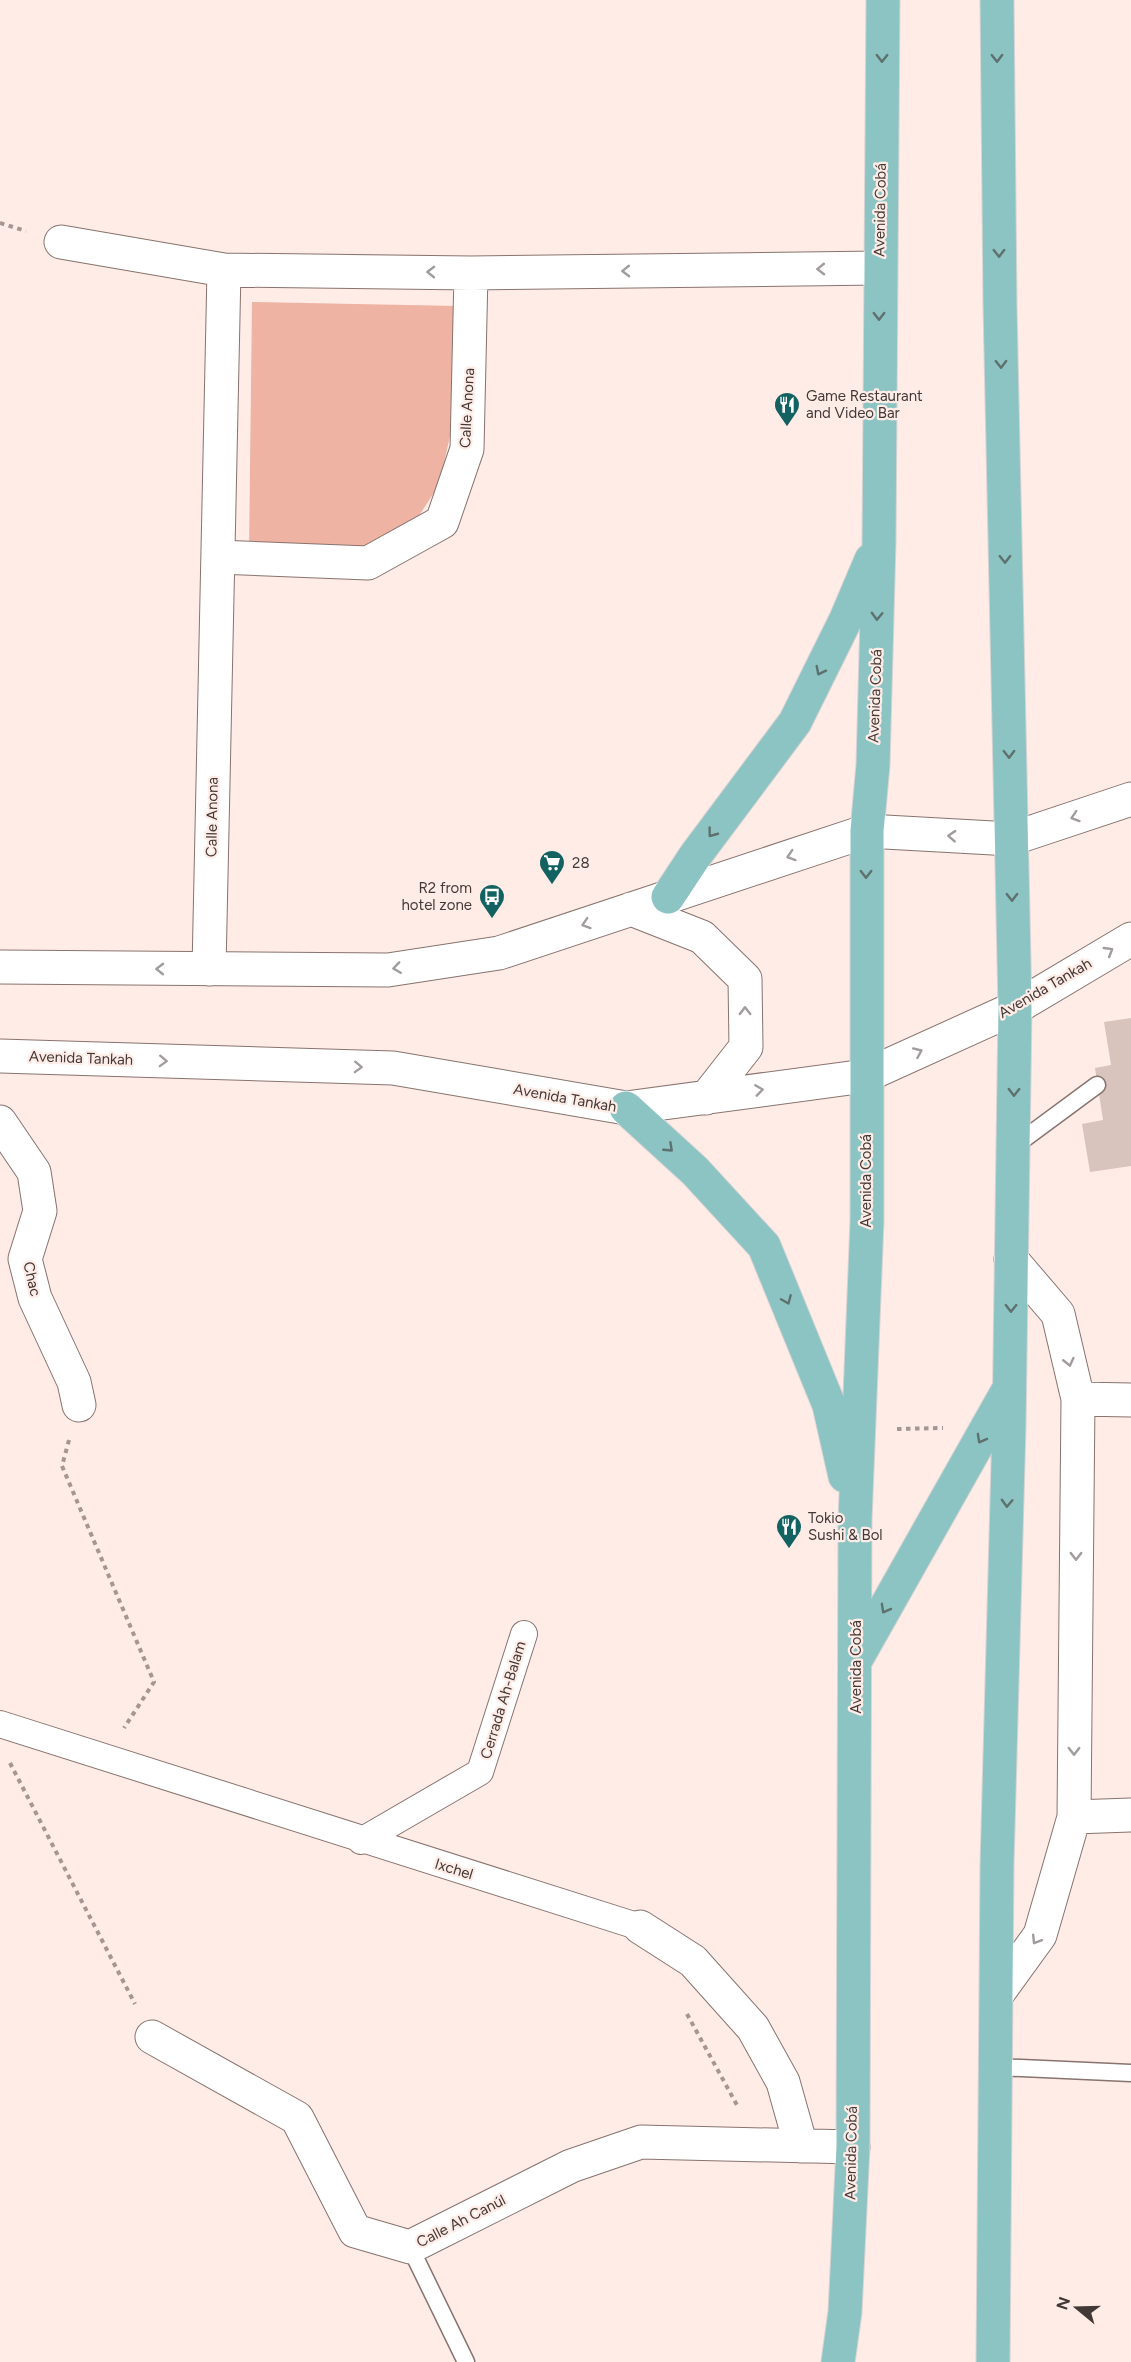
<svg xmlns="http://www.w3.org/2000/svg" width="1131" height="2362" font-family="Figtree,sans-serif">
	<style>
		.green { fill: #efb3a4 }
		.building { fill: #d9c3bd }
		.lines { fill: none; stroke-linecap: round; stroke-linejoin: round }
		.service-casing { stroke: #88736e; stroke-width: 19 }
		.pedestrian-casing { stroke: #88736e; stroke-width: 28 }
		.minor-casing { stroke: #88736e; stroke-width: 35 }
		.tertiary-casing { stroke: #88736e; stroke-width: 35 }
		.primary-casing { stroke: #d5d3d3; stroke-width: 35 }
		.path { stroke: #a49692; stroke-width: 4; stroke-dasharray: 4.5 4.5; stroke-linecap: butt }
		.service { stroke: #fff; stroke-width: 16 }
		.pedestrian { stroke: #fff; stroke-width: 26 }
		.minor { stroke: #fff; stroke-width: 33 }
		.tertiary { stroke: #fff; stroke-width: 33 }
		.primary { stroke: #8bc4c3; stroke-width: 33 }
		.oneway { stroke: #5f716f }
		.oneway2 { stroke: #a09c9b }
		.labels { text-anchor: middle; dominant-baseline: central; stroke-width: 4.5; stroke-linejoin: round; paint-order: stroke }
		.street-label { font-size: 15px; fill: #423937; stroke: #ffece7 }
		.poi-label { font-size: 15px; fill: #423937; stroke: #ffece7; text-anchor: start }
	</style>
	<rect width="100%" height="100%" fill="#ffece7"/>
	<path class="green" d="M252 302 458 306 450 436 439 485 409 531 347 559 249 552Z"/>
	<path class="building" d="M1131 1018V1166L1090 1172 1082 1124 1103 1120 1095 1068 1111 1065 1104 1022Z"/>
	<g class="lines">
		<defs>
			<path id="service" d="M1013 1147 1097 1085
				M997 2067 1131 2073
				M410 2247 466 2362"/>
			<path id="pedestrian" d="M0 1724 640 1927
				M361 1841 480 1772 524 1634"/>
			<path id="minor" d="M61 242 224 270 471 273 879 268
				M218 557 368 563 442 522 467 449 471 273
				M209 969 224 270
				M0 1122 34 1172 40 1211 25 1259 35 1298 74 1382 79 1405
				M1078 1399 1131 1400
				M1074 1817 1131 1815
				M640 1927 693 1961 753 2028 783 2082 801 2146
				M998 1993 1040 1935 1074 1817 1078 1399 1058 1314 1011 1259
				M152 2037 297 2118 355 2231 410 2247 571 2166 641 2142 853 2147"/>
			<path id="tertiary" d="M631 909 702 937 745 979 746 1047 706 1098
				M0 967 388 970 499 953 867 831 1011 839 1131 799
				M0 1056 393 1068 626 1108 865 1076 1015 1008 1131 939"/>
			<path id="primary" d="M668 897 695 856 795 722 846 619 871 560
				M626 1108 695 1171 764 1246 829 1405 845 1476
				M857 1658 1007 1392
				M838 2362 845 2312 853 2147 855 1520 867 1221V831L873 765 879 542 883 0
				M993 2362 997 1865 1009 1426 1015 1008 1000 306 997 0"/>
		</defs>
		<use href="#service" class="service-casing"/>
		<use href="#pedestrian" class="pedestrian-casing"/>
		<use href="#minor" class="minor-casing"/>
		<use href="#tertiary" class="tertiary-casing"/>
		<use href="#primary" class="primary-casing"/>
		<path class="path" d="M0 223 26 231
			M897 1429 943 1428
			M69 1440 62 1466 154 1682 124 1728
			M10 1763 135 2004
			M687 2014 738 2107"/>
		<use href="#service" class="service"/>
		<use href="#pedestrian" class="pedestrian"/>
		<use href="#minor" class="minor"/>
		<use href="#tertiary" class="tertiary"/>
		<use href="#primary" class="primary"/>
	</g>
	<defs><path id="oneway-chevron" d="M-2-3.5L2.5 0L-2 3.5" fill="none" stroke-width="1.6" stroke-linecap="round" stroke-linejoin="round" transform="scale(1.5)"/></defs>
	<g class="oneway">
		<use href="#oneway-chevron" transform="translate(882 58) rotate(91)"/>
		<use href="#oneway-chevron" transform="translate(997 58) rotate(89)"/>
		<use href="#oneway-chevron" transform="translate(999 253) rotate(89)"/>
		<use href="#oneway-chevron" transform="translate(879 316) rotate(90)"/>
		<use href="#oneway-chevron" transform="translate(1001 364) rotate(89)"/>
		<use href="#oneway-chevron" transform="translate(1005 559) rotate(89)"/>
		<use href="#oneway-chevron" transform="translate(877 616) rotate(92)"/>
		<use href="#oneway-chevron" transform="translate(820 671) rotate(117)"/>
		<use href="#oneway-chevron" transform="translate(1009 754) rotate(89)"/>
		<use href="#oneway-chevron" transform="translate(712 833) rotate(127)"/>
		<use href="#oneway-chevron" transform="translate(866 874) rotate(90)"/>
		<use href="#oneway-chevron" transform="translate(1012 897) rotate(89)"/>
		<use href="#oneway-chevron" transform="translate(1014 1092) rotate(91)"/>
		<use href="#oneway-chevron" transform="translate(669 1148) rotate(43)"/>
		<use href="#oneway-chevron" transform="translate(787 1300) rotate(67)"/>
		<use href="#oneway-chevron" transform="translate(1011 1308) rotate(91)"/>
		<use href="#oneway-chevron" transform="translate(981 1439) rotate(119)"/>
		<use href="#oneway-chevron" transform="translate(1007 1503) rotate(92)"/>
		<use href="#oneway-chevron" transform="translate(885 1609) rotate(119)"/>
	</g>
	<g class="oneway2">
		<use href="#oneway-chevron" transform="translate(821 269) rotate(179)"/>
		<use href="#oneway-chevron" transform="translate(626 271) rotate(179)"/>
		<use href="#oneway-chevron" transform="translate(431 272) rotate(-179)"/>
		<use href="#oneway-chevron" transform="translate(1075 817) rotate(162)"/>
		<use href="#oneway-chevron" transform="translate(952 836) rotate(-177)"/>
		<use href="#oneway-chevron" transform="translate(791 856) rotate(162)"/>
		<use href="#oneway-chevron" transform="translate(586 924) rotate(162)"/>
		<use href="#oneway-chevron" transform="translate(1109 951) rotate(-31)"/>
		<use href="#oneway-chevron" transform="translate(397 968) rotate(172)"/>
		<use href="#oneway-chevron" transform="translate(160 969) rotate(-179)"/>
		<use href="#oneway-chevron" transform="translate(745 1011) rotate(-91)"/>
		<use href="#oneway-chevron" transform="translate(918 1052) rotate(-24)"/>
		<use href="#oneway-chevron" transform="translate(163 1061) rotate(2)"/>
		<use href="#oneway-chevron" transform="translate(358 1067) rotate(2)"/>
		<use href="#oneway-chevron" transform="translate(759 1090) rotate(-8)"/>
		<use href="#oneway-chevron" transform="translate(1069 1362) rotate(77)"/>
		<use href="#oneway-chevron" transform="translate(1076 1556) rotate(90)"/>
		<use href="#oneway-chevron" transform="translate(1074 1751) rotate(90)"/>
		<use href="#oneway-chevron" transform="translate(1036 1940) rotate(122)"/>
	</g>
	<defs>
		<symbol id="restaurant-pin" viewBox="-11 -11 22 30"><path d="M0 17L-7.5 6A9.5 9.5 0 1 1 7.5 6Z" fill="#126262" stroke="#ffece7"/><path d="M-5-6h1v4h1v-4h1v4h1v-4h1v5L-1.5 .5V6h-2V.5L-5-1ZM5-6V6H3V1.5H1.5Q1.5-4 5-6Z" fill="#fff"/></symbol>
		<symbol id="supermarket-pin" viewBox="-11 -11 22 30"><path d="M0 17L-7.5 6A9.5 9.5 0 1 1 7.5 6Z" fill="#126262" stroke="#ffece7"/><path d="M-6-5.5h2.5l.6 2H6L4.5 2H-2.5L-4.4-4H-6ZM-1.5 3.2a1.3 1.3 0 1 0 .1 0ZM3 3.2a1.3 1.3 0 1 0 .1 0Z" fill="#fff"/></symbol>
		<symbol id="bus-pin" viewBox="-11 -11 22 30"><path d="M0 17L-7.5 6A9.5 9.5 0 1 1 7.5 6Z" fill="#126262" stroke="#ffece7"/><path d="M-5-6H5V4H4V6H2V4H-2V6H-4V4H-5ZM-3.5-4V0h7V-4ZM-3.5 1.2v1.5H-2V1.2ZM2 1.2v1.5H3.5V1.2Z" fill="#fff"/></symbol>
	</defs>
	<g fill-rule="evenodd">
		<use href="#restaurant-pin" x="772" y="390" width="30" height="40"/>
		<use href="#supermarket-pin" x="537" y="848" width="30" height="40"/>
		<use href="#bus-pin" x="477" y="882" width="30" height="40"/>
		<use href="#restaurant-pin" x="774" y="1512" width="30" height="40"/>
	</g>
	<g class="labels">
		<g class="street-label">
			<text transform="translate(880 210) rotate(-89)">Avenida Cobá</text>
			<text transform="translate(467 408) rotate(-87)">Calle Anona</text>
			<text transform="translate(875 696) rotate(-88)">Avenida Cobá</text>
			<text transform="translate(212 817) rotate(-89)">Calle Anona</text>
			<text transform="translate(1045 988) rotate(-30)">Avenida Tankah</text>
			<text transform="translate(81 1058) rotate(2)">Avenida Tankah</text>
			<text transform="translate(565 1098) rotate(10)">Avenida Tankah</text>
			<text transform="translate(866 1181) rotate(-90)">Avenida Cobá</text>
			<text transform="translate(32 1279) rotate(77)">Chac</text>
			<text transform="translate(856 1667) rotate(-90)">Avenida Cobá</text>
			<text transform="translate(503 1700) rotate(-73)">Cerrada Ah-Balam</text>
			<text transform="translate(454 1869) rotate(17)">Ixchel</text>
			<text transform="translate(851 2153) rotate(-89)">Avenida Cobá</text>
			<text transform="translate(461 2221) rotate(-27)">Calle Ah Canúl</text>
		</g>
		<g class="poi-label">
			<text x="806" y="396">Game Restaurant<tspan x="806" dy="17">and Video Bar</tspan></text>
			<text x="572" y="863">28</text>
			<text x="472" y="888" text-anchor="end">R2 from<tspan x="472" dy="17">hotel zone</tspan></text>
			<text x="808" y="1518">Tokio<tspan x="808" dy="17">Sushi &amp; Bol</tspan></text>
		</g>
	</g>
	<g transform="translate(1077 2308) rotate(289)" stroke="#ffece7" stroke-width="4.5" paint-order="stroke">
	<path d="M0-4.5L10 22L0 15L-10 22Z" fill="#423937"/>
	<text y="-9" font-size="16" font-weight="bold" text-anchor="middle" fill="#423937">N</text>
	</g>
</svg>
